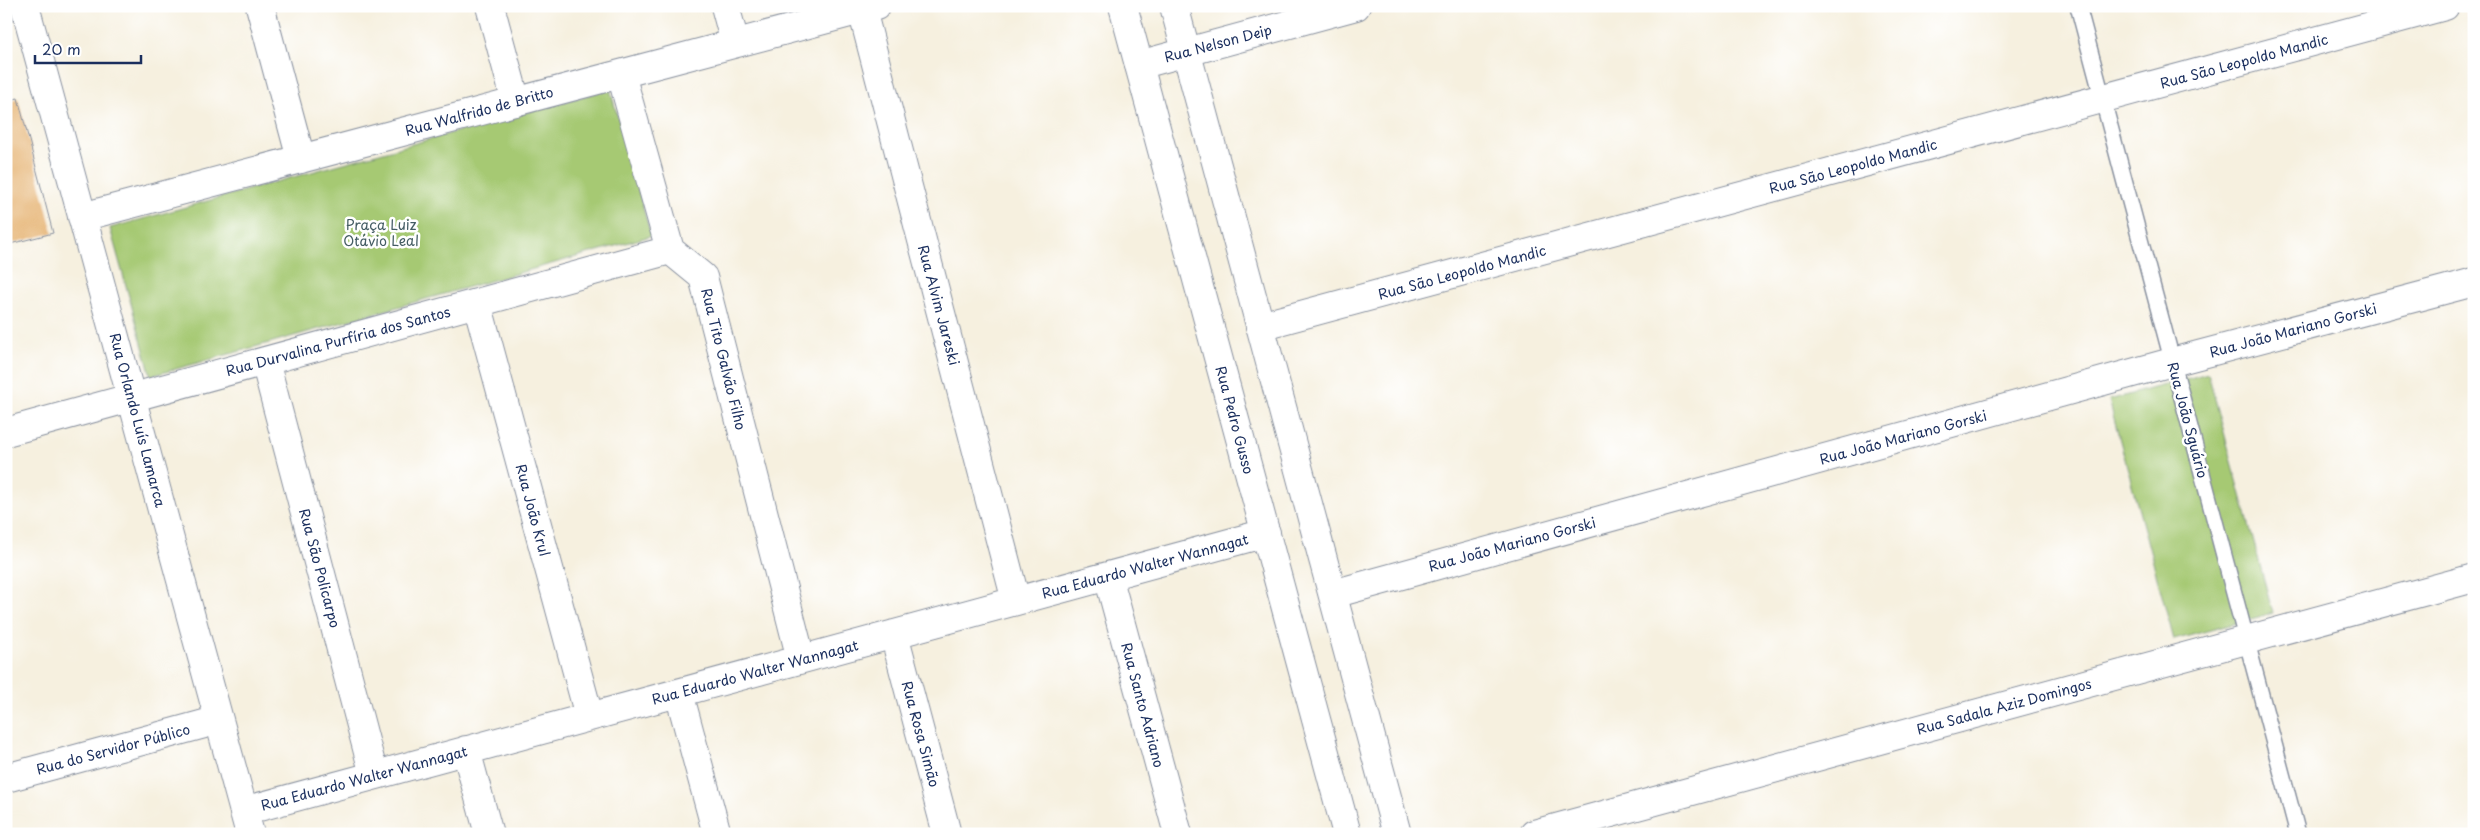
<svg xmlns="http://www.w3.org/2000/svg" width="2480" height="840" font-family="'Playpen Sans',sans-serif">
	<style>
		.green { fill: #a6c973; stroke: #607c68 }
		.building { fill: #e4af6a }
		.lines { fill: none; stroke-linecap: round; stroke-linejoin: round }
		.service-casing { stroke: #88909e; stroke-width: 18 }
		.minor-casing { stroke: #88909e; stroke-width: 30 }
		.secondary-casing { stroke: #88909e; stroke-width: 30 }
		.service { stroke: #fff; stroke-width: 15 }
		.minor { stroke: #fff; stroke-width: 28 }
		.secondary { stroke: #fff; stroke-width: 28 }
		.labels { text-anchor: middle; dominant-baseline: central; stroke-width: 5; stroke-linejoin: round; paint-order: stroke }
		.street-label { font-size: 14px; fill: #1b2f5e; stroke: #fff }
		.park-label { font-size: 14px; fill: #455d64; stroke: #fff }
	</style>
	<rect width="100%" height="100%" fill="#fff"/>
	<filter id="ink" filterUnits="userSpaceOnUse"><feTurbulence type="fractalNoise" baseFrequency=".02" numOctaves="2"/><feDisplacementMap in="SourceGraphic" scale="10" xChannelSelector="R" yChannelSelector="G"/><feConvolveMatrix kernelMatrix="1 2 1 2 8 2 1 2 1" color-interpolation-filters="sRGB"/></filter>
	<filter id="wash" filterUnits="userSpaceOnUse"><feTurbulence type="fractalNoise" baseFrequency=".0096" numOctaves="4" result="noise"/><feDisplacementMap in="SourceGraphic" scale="20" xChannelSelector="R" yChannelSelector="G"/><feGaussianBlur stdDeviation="1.12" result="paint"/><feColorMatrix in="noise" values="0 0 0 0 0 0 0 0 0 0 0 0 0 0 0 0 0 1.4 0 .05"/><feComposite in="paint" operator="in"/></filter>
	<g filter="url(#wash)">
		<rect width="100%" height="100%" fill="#f6f0df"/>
		<path class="green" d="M610 89 651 236 151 376 110 228Z
			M2208 373 2273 613 2174 640 2109 400Z"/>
		<g id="blocks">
			<path class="building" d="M18 98 53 233 6 245V101Z"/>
		</g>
	</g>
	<g filter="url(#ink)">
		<use href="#blocks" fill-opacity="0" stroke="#88909e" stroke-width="1"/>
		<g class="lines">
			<defs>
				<path id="service" d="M2078 6 2298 834"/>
				<path id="minor" d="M25 6 250 834
					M260 6 301 159
					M490 6 516 102
					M725 6 735 43
					M862 10 1016 601
					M1139 65 1356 6
					M621 74 670 250 703 277 801 659
					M82 217 876 6
					M477 303 589 716
					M1260 326 2445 6
					M265 361 374 775
					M6 432 670 250
					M1108 576 1178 834
					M1333 594 2172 362 2474 282
					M894 634 947 834
					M679 693 717 834
					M466 750 489 834
					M6 778 219 720
					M244 811 1266 533
					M1534 834 2474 578"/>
				<path id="secondary" d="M1123 6 1347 834
					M1174 6 1397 834"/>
			</defs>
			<use href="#service" class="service-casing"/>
			<use href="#minor" class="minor-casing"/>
			<use href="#secondary" class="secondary-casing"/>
			<use href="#service" class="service"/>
			<use href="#minor" class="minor"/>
			<use href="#secondary" class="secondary"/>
		</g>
	</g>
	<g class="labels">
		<g class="street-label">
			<text transform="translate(1218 43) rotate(-15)">Rua Nelson Deip</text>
			<text transform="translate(2244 61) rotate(-15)">Rua São Leopoldo Mandic</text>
			<text transform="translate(479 111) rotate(-15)">Rua Walfrido de Britto</text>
			<text transform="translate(1853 166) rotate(-15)">Rua São Leopoldo Mandic</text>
			<text transform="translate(1462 272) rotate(-15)">Rua São Leopoldo Mandic</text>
			<text transform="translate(939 305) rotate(75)">Rua Alvim Jareski</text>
			<text transform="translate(2293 330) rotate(-15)">Rua João Mariano Gorski</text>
			<text transform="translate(338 341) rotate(-15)">Rua Durvalina Purfíria dos Santos</text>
			<text transform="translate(724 359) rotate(76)">Rua Tito Galvão Filho</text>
			<text transform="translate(138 420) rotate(75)">Rua Orlando Luís Lamarca</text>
			<text transform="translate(1235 420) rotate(75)">Rua Pedro Gusso</text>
			<text transform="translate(2188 420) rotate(75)">Rua João Sguário</text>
			<text transform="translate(1903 437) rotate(-15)">Rua João Mariano Gorski</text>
			<text transform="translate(533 510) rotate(75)">Rua João Krul</text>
			<text transform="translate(1512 544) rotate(-15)">Rua João Mariano Gorski</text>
			<text transform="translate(1145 566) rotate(-15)">Rua Eduardo Walter Wannagat</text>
			<text transform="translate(320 568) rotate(75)">Rua São Policarpo</text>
			<text transform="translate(755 672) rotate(-15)">Rua Eduardo Walter Wannagat</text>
			<text transform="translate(1143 705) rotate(75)">Rua Santo Adriano</text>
			<text transform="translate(2004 706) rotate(-15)">Rua Sadala Aziz Domingos</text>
			<text transform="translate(921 734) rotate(75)">Rua Rosa Simão</text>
			<text transform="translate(113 749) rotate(-15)">Rua do Servidor Público</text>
			<text transform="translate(364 778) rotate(-15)">Rua Eduardo Walter Wannagat</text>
		</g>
		<g class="park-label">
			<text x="381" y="224">Praça Luiz<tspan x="381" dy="16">Otávio Leal</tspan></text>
		</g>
	</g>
	<rect width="2480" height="840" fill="none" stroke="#fff" stroke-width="25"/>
	<path d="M35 55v8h106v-8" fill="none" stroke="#1b2f5e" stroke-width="2.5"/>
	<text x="42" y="55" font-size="15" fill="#1b2f5e" stroke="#ffffff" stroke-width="4" paint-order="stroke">20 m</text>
</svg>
